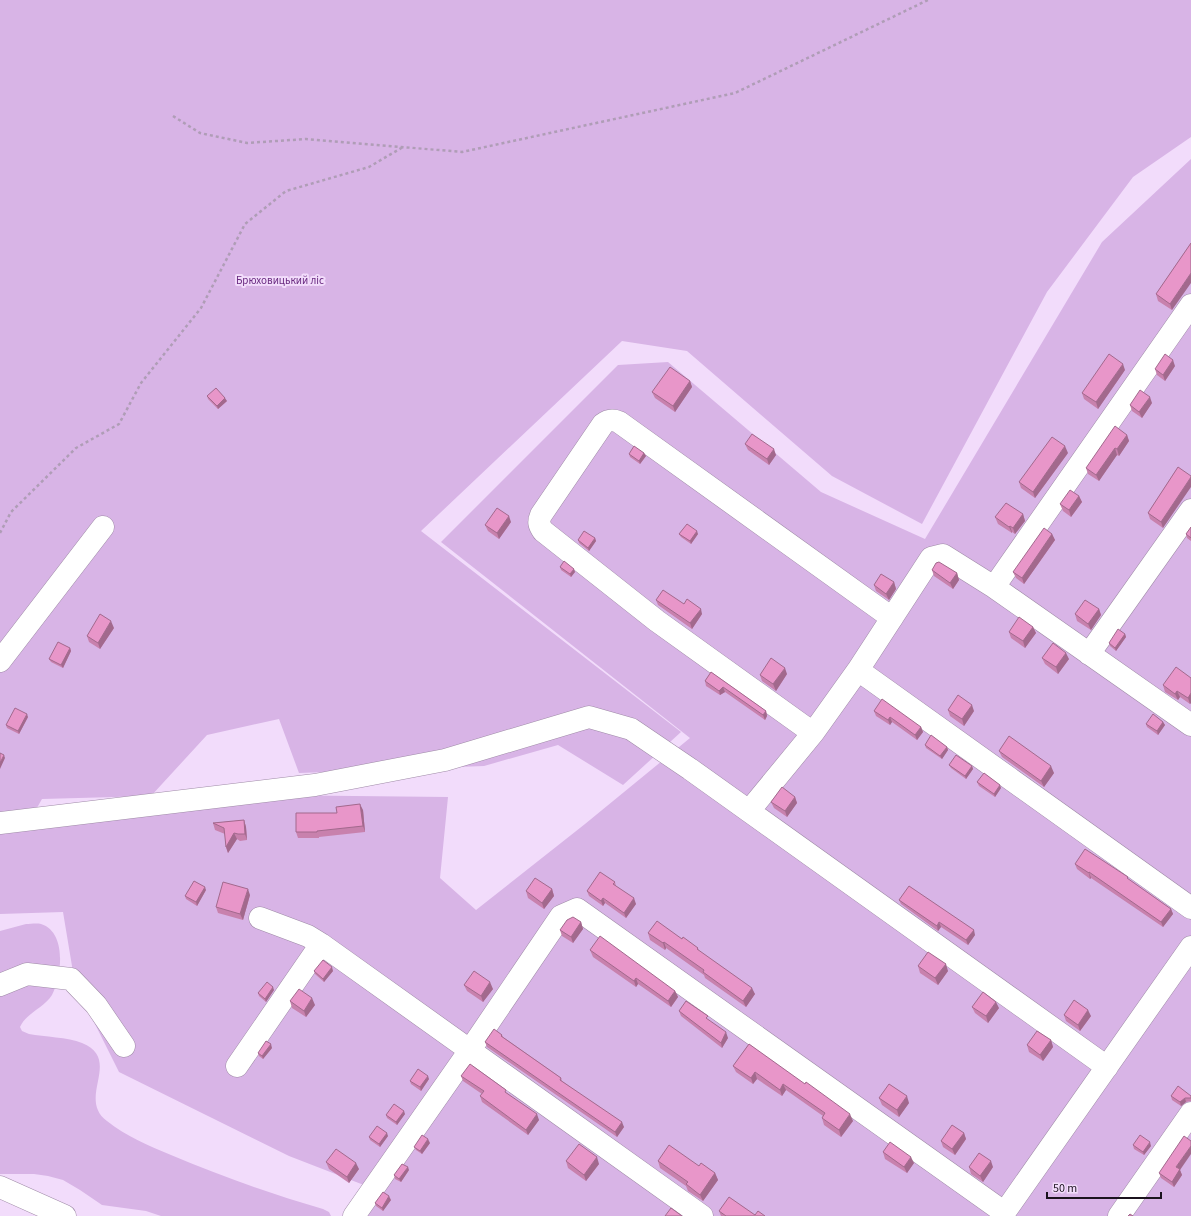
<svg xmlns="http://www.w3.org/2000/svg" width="1191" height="1216" font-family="'Source Sans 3',sans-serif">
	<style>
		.green { fill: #d8b4e6 }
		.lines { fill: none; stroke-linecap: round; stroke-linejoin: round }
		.minor-casing { stroke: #9f8ba7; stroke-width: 23 }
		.path { stroke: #af9db6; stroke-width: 2.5; stroke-dasharray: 3 3; stroke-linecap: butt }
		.minor { stroke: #fff; stroke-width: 22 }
		.wall { fill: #c881ad }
		.shaded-wall { fill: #a2698d }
		.building { fill: #e896c9; stroke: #a2698d }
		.labels { text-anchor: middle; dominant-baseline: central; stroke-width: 4; stroke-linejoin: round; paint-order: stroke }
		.park-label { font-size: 11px; fill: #692a80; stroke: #f2dcfb }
	</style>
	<rect width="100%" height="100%" fill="#f2dcfb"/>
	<path class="green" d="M0 0H1191V137L1133 177 1047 292 922 524 832 476 687 351 622 341 421 531 681 732 623 785 558 745 484 766 299 773 279 719 207 735 151 796 42 799 26 827 260 795 448 797 440 878 476 910 585 824 690 738 441 542 618 365 668 362 821 492 925 539 1102 242 1191 159V1216H354L369 1187 289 1156 119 1072 75 984 63 912 0 914Z
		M26 924C30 924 37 923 41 924 67 932 62 976 52 995 44 1008 26 1013 20 1027L22 1031 29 1034C44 1037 68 1037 82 1043 123 1060 76 1098 107 1121 126 1136 149 1146 171 1155 221 1176 271 1194 323 1209L329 1212 331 1216H161L146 1211 102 1205 80 1190 63 1180 48 1176 34 1174H0V931Z"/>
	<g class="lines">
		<defs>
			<path id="minor" d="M994 587 1191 305
				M1089 654 1191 510
				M0 661 103 527
				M858 670 931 558 943 555 994 587 1191 725
				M813 733 657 621 543 531C539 525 538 522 541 515L603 424C608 420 612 419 619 422L892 618
				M749 811 813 733 858 670 1191 908
				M0 823 315 785 445 760 589 717 631 729 690 769 1107 1067
				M260 918 308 936 321 944
				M0 985 27 974 71 979 96 1005 124 1046
				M237 1066 321 944 702 1216
				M0 1187 65 1216
				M354 1216 470 1050 561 916 577 909 1005 1213
				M1002 1216 1191 947
				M1119 1216 1191 1113"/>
		</defs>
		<use href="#minor" class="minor-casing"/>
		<path class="path" d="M173 116 200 133 247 143 306 139 462 152 735 93 928 0
			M0 533 11 512 76 448 119 424 141 383 201 308 245 224 286 191 369 167 403 147"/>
		<use href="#minor" class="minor"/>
	</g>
	<path class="wall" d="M1191 243 1172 310 1158 301 1156 294Z
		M1175 366 1165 381 1157 375 1155 369Z
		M1125 370 1098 409 1084 399 1082 393Z
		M690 381 692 387 675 412 655 398 652 392Z
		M207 396 227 401 218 409 208 399Z
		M1152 403 1142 418 1132 411 1130 405Z
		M1127 435 1129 441 1119 456 1117 455 1099 481 1088 474 1086 468Z
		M745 444 776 455 769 465 748 450Z
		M644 453 646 456 640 464 630 457 629 454Z
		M1068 453 1035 498 1021 488 1019 482Z
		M1178 467 1163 528 1150 519 1148 513Z
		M1079 496 1082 502 1071 517 1063 511 1060 504Z
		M1023 514 1025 521 1015 534 1012 532V533L998 524 995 517Z
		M511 522 499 539 488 531 485 525Z
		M1191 527V541L1187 538 1186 534Z
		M679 534H698L691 544 681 537Z
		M1052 534 1055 540 1024 584 1016 578 1013 572Z
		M595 538 596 541 589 551 579 543 578 540Z
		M560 567 575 572 571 577 561 570Z
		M932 570 957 573 959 580 953 589 934 576Z
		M894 582 896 589 889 600 876 591 874 585Z
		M656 600 684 604 702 614 692 629 658 605Z
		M1099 609 1101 615 1091 630 1077 621 1075 614Z
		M1033 627 1036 633 1025 648 1011 638 1009 632Z
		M114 628 100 649 89 642 87 636Z
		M1125 634 1126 637 1116 651 1110 646 1109 643Z
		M70 648 71 651 63 668 51 662 49 659Z
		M1042 658 1069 659 1058 674 1045 664Z
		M711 672 766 711 767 716 765 720 725 692 720 695 706 686 705 681Z
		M787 674 776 691 762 681 760 675Z
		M1191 678V703L1190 704 1180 697 1178 700 1165 692 1163 685Z
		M948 710 974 711 964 726 950 716Z
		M874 711 921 727 923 732 917 740 892 722 890 725 876 716Z
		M28 717 19 734 7 728 6 725Z
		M1163 722 1165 725 1158 735 1147 727 1146 724Z
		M925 745 947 747 948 750 942 759 926 748Z
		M999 751 1054 773 1044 787 1002 757Z
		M949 765 972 766 973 769 966 779 951 768Z
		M977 782 1001 788 995 797 979 786Z
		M795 797 797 803 787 817 774 808 771 802Z
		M363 810 365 832 319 837V838H298L296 832 337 813Z
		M244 820 246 827 247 840 240 841 237 839 228 853 226 847 225 834 215 830 213 823Z
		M1075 864 1128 879 1171 909 1173 914 1163 927 1091 878 1090 879 1077 869Z
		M615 882 616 886 636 904 626 918 605 903 603 906 589 896 587 891Z
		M552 889 554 896 544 909 528 898 526 891Z
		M206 890 197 906 186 899 185 896Z
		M250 895 243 920 218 913 216 907Z
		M899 900 975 935 968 945 941 927 938 931 901 904Z
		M581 922 583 929 573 943 562 936 560 930Z
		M648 933 682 939 698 948 699 951 755 994 746 1007 705 978 704 975 666 948 665 950 650 940Z
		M590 950 675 991 678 997 671 1007 638 984 636 987 593 957Z
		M918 966 948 971 938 985 920 973Z
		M314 971H333L324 982 315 974Z
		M464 985 493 989 483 1002 467 991Z
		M274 990 266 1002 259 996 258 993Z
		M290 1001 315 1005 306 1017 292 1008Z
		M972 1007 999 1008 988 1023 975 1013Z
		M679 1011 728 1038 722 1048 681 1016Z
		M1064 1015 1091 1016 1080 1031 1066 1021Z
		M502 1035 503 1037 561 1078 562 1081 624 1127 617 1137 487 1047 485 1042Z
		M1051 1040 1053 1047 1043 1061 1029 1052 1027 1045Z
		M749 1044 853 1121 841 1137 824 1125 822 1118 823 1116 786 1090 782 1096 757 1079 753 1084 736 1072 733 1066Z
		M272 1048 263 1059 259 1056 258 1053Z
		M461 1076 507 1093 539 1120 528 1135 482 1102 480 1096 482 1094 463 1081Z
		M429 1079 421 1091 411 1084 410 1081Z
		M1171 1096H1191V1101L1186 1102 1181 1106 1172 1100Z
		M879 1098 909 1103 899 1117 882 1105Z
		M405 1114 397 1125 387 1118 386 1115Z
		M964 1133 966 1139 955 1155 943 1147 941 1141Z
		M388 1136 380 1147 370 1140 369 1137Z
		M430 1143 422 1154 416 1150 414 1147Z
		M1133 1145 1151 1146 1144 1155 1134 1149Z
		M883 1152 914 1163 907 1173 885 1159Z
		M566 1161 599 1164 586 1181 568 1168Z
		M658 1161 699 1166 715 1173 718 1180 703 1201 688 1191 686 1186 660 1168Z
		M326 1162 359 1169 349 1183 329 1169Z
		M969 1167H993L983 1182 971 1174Z
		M409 1170 401 1182 395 1179 394 1175Z
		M1180 1170 1182 1175 1174 1187 1161 1178 1159 1173Z
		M391 1200 383 1211 376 1206 375 1203Z
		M719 1211 765 1216H721Z"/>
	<path class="shaded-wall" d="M1191 273V283L1172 310 1170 304Z
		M1173 360 1175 366 1165 381 1163 375Z
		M1123 364 1125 370 1098 409 1096 402Z
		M690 381 692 387 675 412 673 406Z
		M1150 397 1152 403 1142 418 1139 412Z
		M225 398 227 401 218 409 217 406Z
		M1127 435 1129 441 1119 456 1117 449Z
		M1065 446 1068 453 1035 498 1033 492Z
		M1115 448 1117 455 1099 481 1096 475Z
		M774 449 776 455 769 465 767 459Z
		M644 453 646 456 640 464 639 461Z
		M1191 477V487L1163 528 1161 522Z
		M1079 496 1082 502 1071 517 1069 510Z
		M1023 514 1025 521 1015 534 1013 528Z
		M509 516 511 522 499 539 497 533Z
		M1010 526 1012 532V533L1009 527Z
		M697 531 698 534 691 544 690 541Z
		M1052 534 1055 540 1024 584 1022 578Z
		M595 538 596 541 589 551 588 548Z
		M574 569 575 572 571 577 570 574Z
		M957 573 959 580 953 589 950 583Z
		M894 582 896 589 889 600 886 594Z
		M701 609 702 614 692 629 690 623Z
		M1099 609 1101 615 1091 630 1088 624Z
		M111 621 114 628 100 649 98 643Z
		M1033 627 1036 633 1025 648 1023 641Z
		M1125 634 1126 637 1116 651 1115 648Z
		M70 648 71 651 63 668 61 665Z
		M1066 653 1069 659 1058 674 1056 667Z
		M785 668 787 674 776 691 773 684Z
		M723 687 725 692 720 695 719 691Z
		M1177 691 1180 697 1178 700 1175 694Z
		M1191 693V703L1190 704 1188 698Z
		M972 705 974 711 964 726 962 719Z
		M766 711 767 716 765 720 763 715Z
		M27 714 28 717 19 734 18 731Z
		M890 717 892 722 890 725 888 720Z
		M1163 722 1165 725 1158 735 1157 731Z
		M921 727 923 732 917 740 915 735Z
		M947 747 948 750 942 759 940 756Z
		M4 755 5 758 0 769V763Z
		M972 766 973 769 966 779 965 776Z
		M1051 766 1054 773 1044 787 1041 781Z
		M1000 785 1001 788 995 797 994 794Z
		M795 797 797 803 787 817 785 811Z
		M360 804 363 810 365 832 363 826Z
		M244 820 246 827 247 840 245 834Z
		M234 833 237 839 228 853 226 847Z
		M1089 872 1091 878 1090 879 1089 873Z
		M205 887 206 890 197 906 196 902Z
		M248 889 250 895 243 920 240 914Z
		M552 889 554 896 544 909 542 903Z
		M603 898 605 903 603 906 601 901Z
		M634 898 636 904 626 918 624 913Z
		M1171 909 1173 914 1163 927 1161 922Z
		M581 922 583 929 573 943 571 937Z
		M939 922 941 927 938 931 937 926Z
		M974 930 975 935 968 945 966 940Z
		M664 942 666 948 665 950 663 943Z
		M946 964 948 971 938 985 935 978Z
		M332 967 333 971 324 982 323 979Z
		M636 978 638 984 636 987 634 981Z
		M490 982 493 989 483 1002 481 996Z
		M273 987 274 990 266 1002 265 999Z
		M752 988 755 994 746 1007 743 1001Z
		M675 991 678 997 671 1007 668 1001Z
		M312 998 315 1005 306 1017 304 1011Z
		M996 1002 999 1008 988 1023 986 1016Z
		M1088 1010 1091 1016 1080 1031 1078 1025Z
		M726 1032 728 1038 722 1048 721 1043Z
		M1051 1040 1053 1047 1043 1061 1040 1055Z
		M271 1044 272 1048 263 1059 262 1056Z
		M755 1072 757 1079 753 1084 751 1078Z
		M428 1076 429 1079 421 1091 420 1087Z
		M783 1084 786 1090 782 1096 780 1090Z
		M907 1096 909 1103 899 1117 897 1110Z
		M1185 1098 1186 1102 1181 1106 1180 1102Z
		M404 1111 405 1114 397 1125 396 1122Z
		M537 1114 539 1120 528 1135 526 1130Z
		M850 1114 853 1121 841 1137 839 1130Z
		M622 1122 624 1127 617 1137 615 1132Z
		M387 1133 388 1136 380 1147 379 1144Z
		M964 1133 966 1139 955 1155 952 1149Z
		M428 1139 430 1143 422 1154 420 1151Z
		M1150 1142 1151 1146 1144 1155 1143 1152Z
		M1191 1146V1154L1180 1170 1182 1175 1174 1187 1172 1182 1176 1167Z
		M597 1157 599 1164 586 1181 584 1175Z
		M911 1157 914 1163 907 1173 904 1167Z
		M991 1161 993 1167 983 1182 980 1176Z
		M356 1163 359 1169 349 1183 347 1177Z
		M408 1167 409 1170 401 1182 399 1179Z
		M715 1173 718 1180 703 1201 700 1195Z
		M389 1196 391 1200 383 1211 382 1208Z"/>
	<path class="building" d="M1191 243V273L1170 304 1156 294Z
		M1109 354 1123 364 1096 402 1082 393Z
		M1165 354 1173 360 1163 375 1155 369Z
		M670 367 690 381 673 406 652 392Z
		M216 388 225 398 217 406 207 396Z
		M1140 390 1150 397 1139 412 1130 405Z
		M1115 426 1127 435 1117 449 1115 448 1096 475 1086 468Z
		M752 434 774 449 767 459 745 444Z
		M1052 437 1065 446 1033 492 1019 482Z
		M634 446 644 453 639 461 629 454Z
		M1178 467 1191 476V477L1161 522 1148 513Z
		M1070 490 1079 496 1069 510 1060 504Z
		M1006 503 1023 514 1013 528 1010 526 1009 527 995 517Z
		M497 508 509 516 497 533 485 525Z
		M687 524 697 531 690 541 679 534Z
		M1191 527V538L1186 534Z
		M1044 528 1052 534 1022 578 1013 572Z
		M584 531 595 538 588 548 578 540Z
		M564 561 574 569 570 574 560 567Z
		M939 562 957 573 950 583 932 570 936 563Z
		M881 574 894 582 886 594 874 585Z
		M663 590 684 604 687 599 701 609 690 623 656 600Z
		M1085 600 1099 609 1088 624 1075 614Z
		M100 614 111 621 98 643 87 636Z
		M1019 617 1033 627 1023 641 1009 632Z
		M1118 629 1125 634 1115 648 1109 643Z
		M58 642 70 648 61 665 49 659Z
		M1053 643 1066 653 1056 667 1042 658Z
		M771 658 785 668 773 684 760 675Z
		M1176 667 1191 678V693L1188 698 1177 691 1175 694 1163 685Z
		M711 672 766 711 763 715 723 687 719 691 705 681Z
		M958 695 972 705 962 719 948 710Z
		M882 699 921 727 915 735 890 717 888 720 874 711Z
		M15 708 27 714 18 731 6 725Z
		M1153 714 1163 722 1157 731 1146 724Z
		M931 735 947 747 940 756 925 745Z
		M1009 736 1051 766 1041 781 999 751Z
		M0 753 4 755 0 763Z
		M956 755 972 766 965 776 949 765Z
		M984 773 1000 785 994 794 977 782Z
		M782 787 795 797 785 811 771 802Z
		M360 804 363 826 317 831V832H296V813H337L336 807Z
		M244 820 245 834H238L234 833 226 847 224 828 213 823Z
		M1085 849 1128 877 1127 878 1171 909 1161 922 1089 872V873L1075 864Z
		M600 872 615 882 613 884 634 898 624 913 603 898 601 901 587 891Z
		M535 878 552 889 542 903 526 891Z
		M194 881 205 887 196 902 185 896Z
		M223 882 248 889 240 914 216 907Z
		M909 886 974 930 966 940 939 922 937 926 899 900Z
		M573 917 581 922 571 937 560 930 567 920Z
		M657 921 682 939 683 937 698 948 697 949 752 988 743 1001 703 972 704 970 664 942 663 943 648 933Z
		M600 936 675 991 668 1001 636 978 634 981 590 950Z
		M928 952 946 964 935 978 918 966Z
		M323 960 332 967 323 979 314 971Z
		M474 971 490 982 481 996 464 985Z
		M267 982 273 987 265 999 258 993Z
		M299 989 312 998 304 1011 290 1001Z
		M983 992 996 1002 986 1016 972 1007Z
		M1074 1000 1088 1010 1078 1025 1064 1015Z
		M686 1001 708 1016 706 1018 726 1032 721 1043 679 1011Z
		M494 1029 502 1035 501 1036 561 1078 560 1080 622 1122 615 1132 485 1042Z
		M1037 1031 1051 1040 1040 1055 1027 1045Z
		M266 1041 271 1044 262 1056 258 1053Z
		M749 1044 805 1084 806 1082 850 1114 839 1130 822 1118 825 1113 783 1084 780 1090 755 1072 751 1078 733 1066Z
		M470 1064 506 1090 505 1092 537 1114 526 1130 480 1096 484 1091 461 1076Z
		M418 1069 428 1076 420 1087 410 1081Z
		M889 1084 907 1096 897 1110 879 1098Z
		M1178 1086 1191 1096V1098H1185L1180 1102 1171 1096Z
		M394 1104 404 1111 396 1122 386 1115Z
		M952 1125 964 1133 952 1149 941 1141Z
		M377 1126 387 1133 379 1144 369 1137Z
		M422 1135 428 1139 420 1151 414 1147Z
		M1140 1135 1150 1142 1143 1152 1133 1145Z
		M1184 1136 1191 1141V1146L1176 1167 1180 1169 1172 1182 1159 1173Z
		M890 1142 911 1157 904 1167 883 1152Z
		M579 1144 597 1157 584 1175 566 1161Z
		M669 1145 699 1166 701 1163 715 1173 700 1195 686 1184 688 1182 658 1161Z
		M336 1149 356 1163 347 1177 326 1162Z
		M979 1153 991 1161 980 1176 969 1167Z
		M402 1164 408 1167 399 1179 394 1175Z
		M383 1192 389 1196 382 1208 375 1203Z
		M729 1197 755 1215 758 1211 765 1216H726L719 1211Z
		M671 1208 682 1216H665Z
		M1130 1214 1133 1216H1128Z"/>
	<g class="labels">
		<g class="park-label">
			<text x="280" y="280">Брюховицький ліс</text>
		</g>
	</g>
	<path d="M1047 1192v6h114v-6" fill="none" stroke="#1b131e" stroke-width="2"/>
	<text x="1053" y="1192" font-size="12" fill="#1b131e" stroke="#f2dcfb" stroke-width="3" paint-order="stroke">50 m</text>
</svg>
